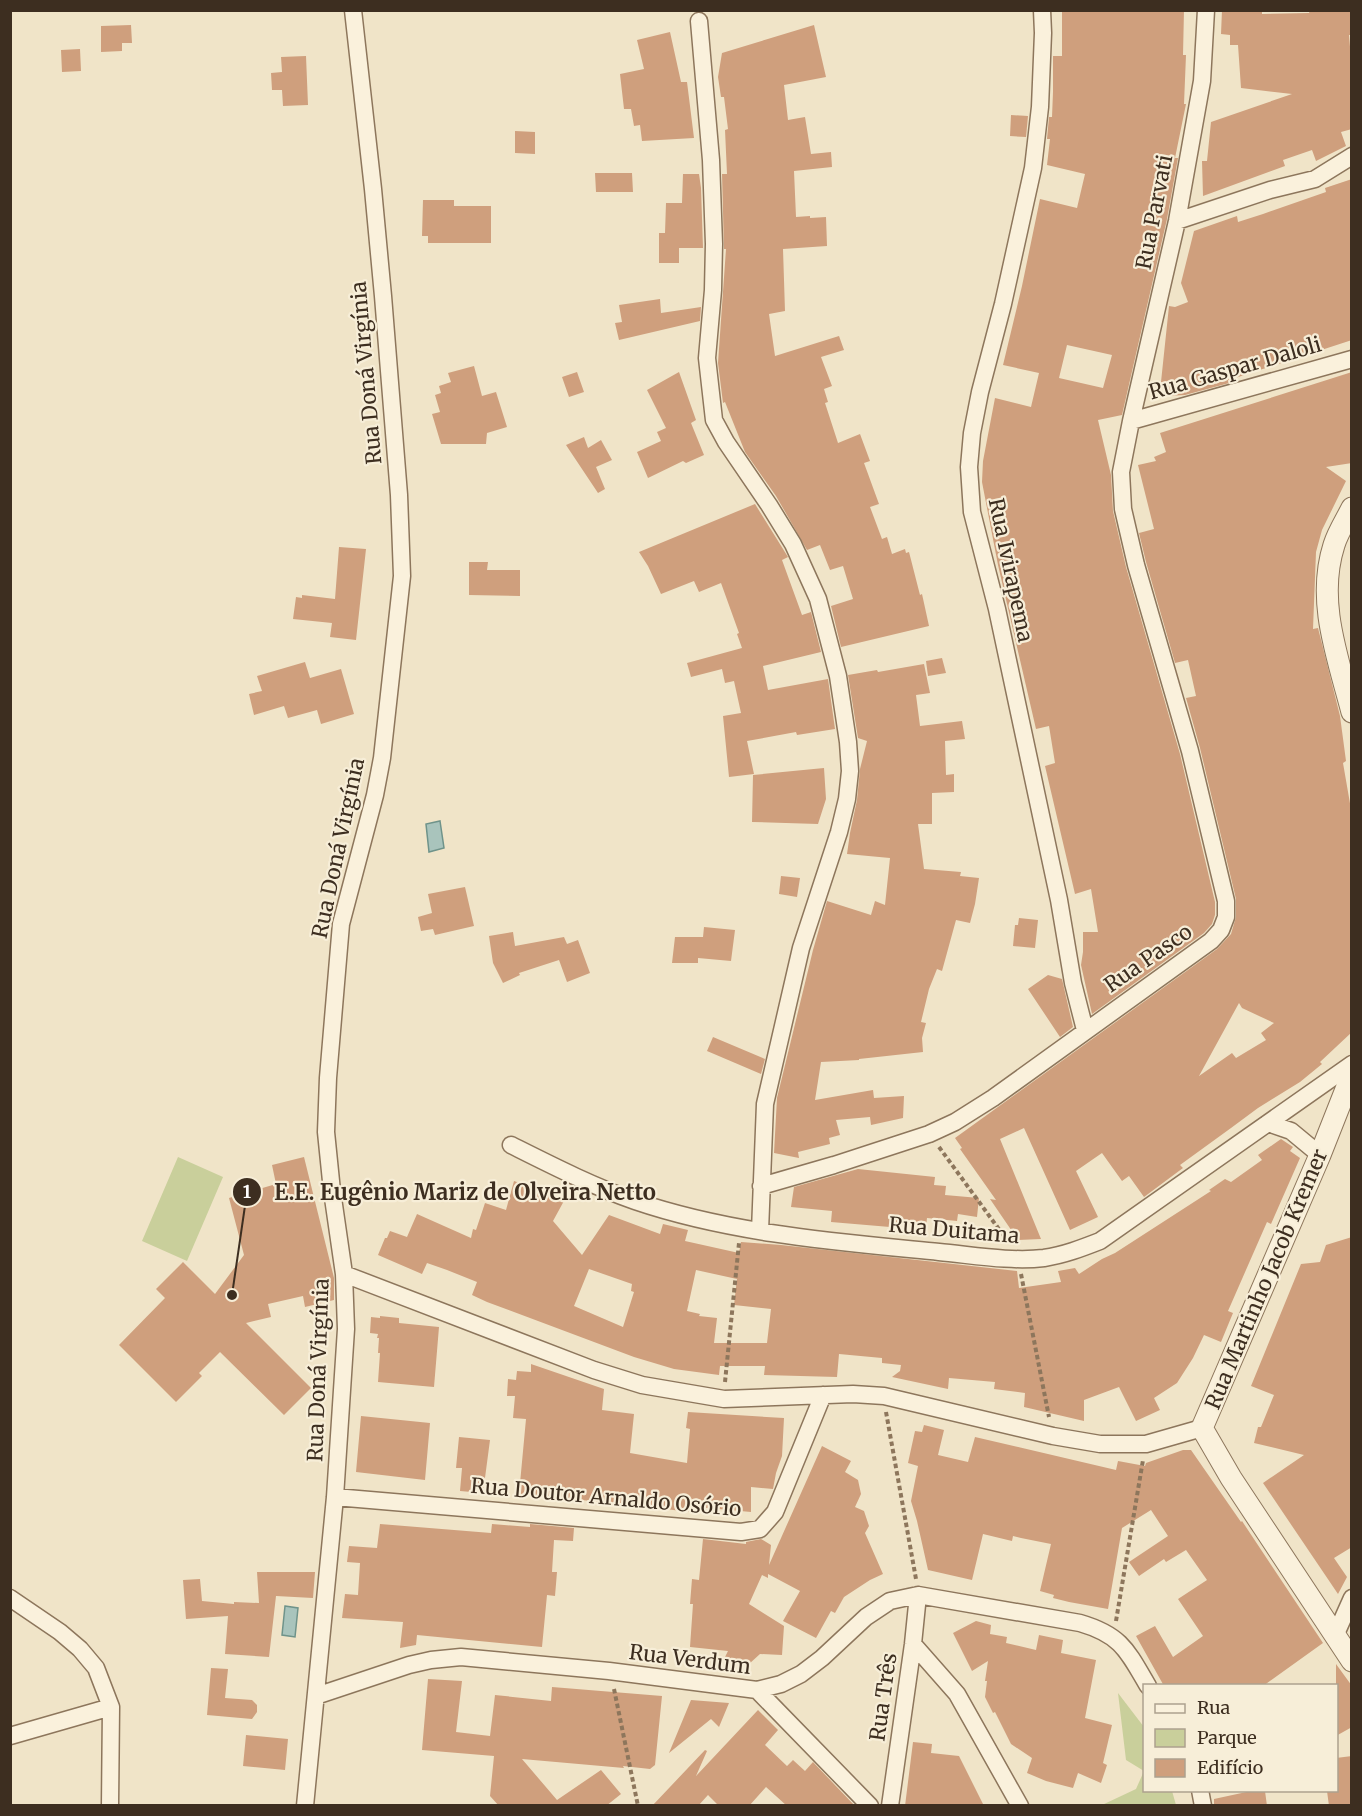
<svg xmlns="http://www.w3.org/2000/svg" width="1362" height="1816" font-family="Merriweather,serif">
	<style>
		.green { fill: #c9cf9b }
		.water { fill: #a9c4bc; stroke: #6f938a; stroke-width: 1.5 }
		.building { fill: #cf9f7d; fill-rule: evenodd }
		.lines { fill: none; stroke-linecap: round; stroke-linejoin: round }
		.minor-casing { stroke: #8d765c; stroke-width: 19 }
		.tertiary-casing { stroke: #8d765c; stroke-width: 23 }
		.path { stroke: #8d765c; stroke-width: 4; stroke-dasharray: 4.5 3; stroke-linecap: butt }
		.minor { stroke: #faf1dc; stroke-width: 16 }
		.tertiary { stroke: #faf1dc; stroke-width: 21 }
		.labels { text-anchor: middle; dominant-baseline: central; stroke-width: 4.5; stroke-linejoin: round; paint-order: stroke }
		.street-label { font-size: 21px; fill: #3d2e20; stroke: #f7eed8 }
		.leader { fill: none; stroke: #3d2e20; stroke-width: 2 }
		.callout-dot { fill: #3d2e20; stroke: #f7eed8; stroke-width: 2 }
		.mark-label { font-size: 18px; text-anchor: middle; font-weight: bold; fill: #fff }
		.callout-label { font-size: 22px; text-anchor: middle; font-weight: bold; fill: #3d2e20; stroke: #f7eed8; stroke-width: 4.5; stroke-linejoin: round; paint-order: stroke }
	</style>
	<rect width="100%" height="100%" fill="#f0e4c8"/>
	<path class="green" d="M178 1157 223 1177 187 1261 142 1241Z
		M1118 1693 1144 1727V1790L1172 1791 1176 1805H1102L1136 1789 1144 1771 1126 1760Z"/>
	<path class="water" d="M440 821 444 848 429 852 426 824Z
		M285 1606 298 1608 295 1637 282 1635Z"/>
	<path class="building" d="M1062 10H1184L1183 55H1186L1184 104H1186L1175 158H1178L1167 219 1122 415 1098 420 1111 475 1113 511 1126 567 1180 754 1215 902V915L1212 924 1204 933 1092 1014 1081 965 1083 952V932H1098L1091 889 1075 894 1045 766 1055 763 1049 726 1036 729 998 565 982 482 983 461 995 398 1031 407 1039 373 1003 365 1022 286 1040 199 1077 208 1085 174 1047 165 1050 139H1047L1049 117H1052L1053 92V56H1062ZM1067 345 1112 355 1103 388 1059 378Z
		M1222 10H1262V14L1309 13 1310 10H1352V35H1349L1352 70V129L1341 132 1346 146 1316 161 1312 150 1283 160 1285 166 1203 196 1202 161H1207L1211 122 1292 94 1241 88 1238 45H1230V35L1221 34Z
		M131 25 132 43H122V51L101 52V26Z
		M814 25 826 77 784 85 788 120 805 117 811 154 831 152 832 167 794 171 796 217 810 216V218L826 217 827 246 783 249 785 311 769 314 775 356 839 336 844 350 821 357 832 386 824 389 828 402 825 403 838 443 860 434 870 461 864 463 879 504 870 507 882 539 887 537 892 554 905 549 906 553 909 552 920 595 922 594 929 626 841 647 831 606 853 599 843 566 830 570 820 545 807 550 776 496 745 452 725 402 723 403 718 363 726 249H724L722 174H727L725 130 728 129 724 97H721L718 77 722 53Z
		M670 32 681 82H687L694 138 642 141 640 125 634 126 631 109H624L620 74 644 69 637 40Z
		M80 49 81 71 62 72 61 50Z
		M306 56 308 105 283 106 282 90H272L271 73 282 72 281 57Z
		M1011 115 1028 116 1026 137 1010 136Z
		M515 131 535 132V154L515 153Z
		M595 173H632L633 192H596Z
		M683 174H699L701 188 703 248H679V263H659V233H665L666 203H682Z
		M1352 179V340L1232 379 1233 382 1185 395 1167 396 1161 382 1169 306 1175 307 1188 302 1181 283 1194 231 1237 216 1238 222 1263 214 1326 192 1325 188Z
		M423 200H454V206H491V243H428V236H422Z
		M660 299 661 313 701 307 700 321 619 340 615 323 622 322 619 305Z
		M474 366 482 396 496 392 507 427 487 433 486 444H441L432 414 440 412 435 395 441 393 439 386 451 382 448 373Z
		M577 372 584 392 569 397 562 377Z
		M679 372 696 420 691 423 704 455 686 463 683 461 648 478 637 452 661 441 657 432 666 428 647 390Z
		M1352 372V463L1326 467 1346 481 1322 530 1316 552 1313 629 1318 628 1340 716 1346 761 1343 763 1352 815V1032L1320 1062 1322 1064 1300 1082 1258 1108 1231 1128 1180 1165 1183 1168 1144 1197 1129 1176 1122 1181 1102 1153 1076 1171 1098 1217 1070 1230 1024 1128 1000 1139 1041 1239 1018 1240 990 1199 996 1200 960 1149 962 1148 955 1138 1217 949 1231 934 1236 917V899L1200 748 1186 698 1196 696 1188 660 1175 663 1146 562 1139 533 1154 529 1138 465 1156 461 1154 457 1166 452 1160 433ZM1239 1003 1242 1008 1274 1023 1261 1033 1266 1040 1236 1058 1232 1053 1199 1076Z
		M584 437 588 448 601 440 612 460 596 467 605 489 598 493 566 445Z
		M755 504 788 557 782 560 802 615 811 612 821 652 763 666 768 690 828 679 835 729 797 735 796 732 747 741 754 774 729 777 723 716 741 713 734 681 725 683 722 669 691 677 687 663 742 648 737 634 739 633 721 583 699 592 694 581 661 594 648 566 639 552Z
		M339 547 366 549 356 640 330 637 332 623 293 619 296 597 302 598V595L335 599Z
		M469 562H488L487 570H520V596L469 595Z
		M942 658 946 673 928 676 926 661Z
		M305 662 310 678 341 669 354 714 321 724 317 710 288 718 284 706 254 715 249 694 262 691 257 676Z
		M924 664 930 693 916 695 920 726 962 721 965 739 945 741 946 775 954 774V792L932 793V824H918L924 869 961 872 960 876 979 878 975 904 970 923 956 920 942 971 937 969 929 989 921 1022 926 1023 922 1038 923 1052 859 1059V1060L821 1062 815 1100 873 1090 874 1098 904 1096 903 1118 871 1125 870 1117 836 1120 840 1135 829 1138 830 1144 798 1152 799 1158 774 1153 777 1098 813 950 827 901 871 915 875 901 885 905 890 858 847 854 850 833 857 800 860 769 867 741 858 738 848 675 877 670 878 672Z
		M824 768 826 799 818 824 752 822 753 775Z
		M781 876 800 878 797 897 779 894Z
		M465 887 474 926 435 935 433 929 421 931 418 917 432 913 428 894Z
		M1019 918 1038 920 1035 948 1013 946 1015 925H1018Z
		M704 927 735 930 731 961 698 958V963H672L675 937H703Z
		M513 932 515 946 564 937 567 944 578 940 590 973 567 982 559 960 519 973 520 975 503 983 493 963 489 936Z
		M1048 975 1062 979 1073 1027 1060 1037 1028 989Z
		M713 1037 765 1059 761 1074 707 1051Z
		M1281 1139 1293 1147 1290 1151 1300 1158 1271 1224 1267 1222 1228 1311 1233 1313 1221 1342 1204 1335 1193 1358 1177 1383 1154 1398 1160 1410 1136 1421 1119 1387 1084 1400V1421L1024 1407 1025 1393 994 1389 995 1382 949 1378 948 1389 892 1377 900 1371 901 1365 882 1363V1358L839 1354 837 1377 764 1375 765 1366H720L719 1375 674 1369 634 1357 487 1302 472 1295 477 1282 447 1270 427 1263 422 1274 378 1255 385 1238H387L390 1231 407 1237 417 1214 471 1238 473 1229 476 1230 485 1203 506 1210 514 1181 565 1199 553 1221 582 1255 609 1215 660 1234 663 1224 688 1230 685 1241 739 1253 741 1242 781 1245 1017 1271 1019 1288 1061 1282 1058 1271 1075 1268 1079 1274 1102 1259 1115 1253 1211 1191 1209 1190 1225 1179 1231 1182 1262 1160 1258 1155ZM589 1269 632 1284 631 1291 634 1292 623 1327 574 1306ZM696 1270 737 1279 734 1305 771 1309 767 1343H714L717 1318 699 1316 700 1314 687 1311Z
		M304 1157 334 1278V1300L305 1307 303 1296 268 1304 271 1317 246 1323 311 1388 284 1415 220 1352 199 1373 202 1376 176 1402 119 1345 165 1298 156 1289 183 1262 215 1294 244 1255 229 1198 276 1184 272 1165Z
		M858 1169 935 1177 934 1185 946 1186 945 1195 979 1198 977 1217 958 1214 957 1221 927 1218 926 1227 890 1222V1227L831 1222 832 1211 791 1207 794 1187Z
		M1352 1237V1547L1334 1558 1347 1577 1338 1594 1263 1483 1304 1455 1254 1443 1258 1427H1261L1274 1395 1251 1386 1301 1264 1320 1262 1326 1245Z
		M380 1316 399 1318V1323L439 1327 434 1387 378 1382 380 1353H378L379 1338H377L378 1334 370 1333 371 1317 380 1318Z
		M531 1364 604 1389 602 1410 634 1414 630 1453 687 1463 690 1429 686 1428 688 1412 784 1418 782 1456 776 1473 773 1489 751 1487V1512L697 1507 696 1513 613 1502V1503L602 1502 519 1494 526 1419 513 1418 515 1396H507L508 1379 516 1380 517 1371 531 1372Z
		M361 1416 430 1423 425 1480 356 1472Z
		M924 1425 944 1430 938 1455 968 1462 975 1437 1116 1470 1118 1461 1145 1466 1146 1463 1183 1450H1191L1241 1522 1242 1521 1323 1643 1263 1686H1164L1136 1636 1155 1626 1173 1657 1203 1636 1178 1599 1207 1580 1186 1550 1166 1562 1164 1559 1139 1576 1129 1562 1168 1536 1151 1510 1122 1528 1108 1609 1069 1602 1053 1598 1054 1595 1040 1591 1051 1544 1021 1538 1013 1536 1012 1541 983 1534 972 1580 928 1570 917 1521 911 1501 918 1466 908 1463 915 1431 922 1432Z
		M459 1437 490 1440 483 1493 460 1491 462 1468H456Z
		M822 1446 851 1461 845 1472 858 1480 861 1494 855 1507 864 1511 869 1526 865 1533 883 1574 870 1580 844 1597 835 1613 831 1611 816 1638 783 1621 800 1591 768 1574V1578L762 1575 749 1604 784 1626 782 1655 760 1654 749 1664 723 1661 728 1651 690 1647 693 1604H690L692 1579 699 1580 703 1539 746 1544V1542L761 1539 771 1545 769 1565Z
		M380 1524 491 1533 492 1524 530 1527V1524L574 1528 573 1541 554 1540 552 1572H557L555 1596 547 1595 542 1647 417 1635 416 1645 400 1648 403 1622 342 1618 345 1594 358 1595 360 1563 347 1562 349 1546 377 1548Z
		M257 1572H315L313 1598 276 1596 269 1657 225 1654 228 1616 186 1619 183 1580 200 1579 202 1601 234 1604V1602L259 1603Z
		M976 1621 991 1625 990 1634 1007 1637 1006 1643 1036 1650 1039 1635 1063 1640 1061 1653 1096 1660 1085 1718 1112 1725 1103 1763 1107 1765 1101 1783 1078 1773 1073 1788 1046 1781 1027 1773 1032 1758 1011 1744 995 1712 993 1713 985 1697 987 1681H985L988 1661 972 1671 953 1633Z
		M1336 1664 1352 1686V1727L1336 1736Z
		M211 1668 228 1669 225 1698 252 1700 257 1705V1712L252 1719 207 1715Z
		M428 1679 462 1681 456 1732 490 1736 495 1695 551 1701 552 1687 662 1696 655 1765 650 1769 623 1766 624 1768 522 1759 557 1800 601 1770 621 1794 606 1806H499L490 1796 494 1756 422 1750Z
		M691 1700 729 1703 719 1727 711 1719 669 1753Z
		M758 1710 778 1730 765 1745 787 1766 793 1760 805 1771 813 1762 855 1806H787L766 1787 749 1806H719L708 1795 698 1806H652L705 1750 707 1751 696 1776Z
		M246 1735 288 1739 285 1770 243 1766Z
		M913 1742 932 1744 931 1753 959 1756 984 1806H905Z
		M1352 1756V1806H1329L1327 1791H1336V1758Z
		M1251 1791H1265L1267 1806H1214V1799Z"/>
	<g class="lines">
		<defs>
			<path id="minor" d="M1042 10 1043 33 1040 107 1033 168 1003 304 980 392 972 433 969 467 972 512 997 609 1059 900 1073 983 1085 1030
				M699 21 711 160 714 244 713 290 707 358 714 420 726 442 769 505 793 544 818 599 838 676 848 742 850 771 847 799 839 832 801 948 765 1104 760 1231
				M1177 221 1270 190 1315 179 1352 156
				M1131 421 1352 359
				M1268 1123 1291 1131 1320 1155
				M511 1145C551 1165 592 1186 635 1201 732 1234 838 1242 939 1252 972 1255 1011 1262 1044 1258 1064 1255 1082 1248 1100 1241L1352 1064
				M761 1186 834 1165 929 1134 955 1122 993 1098 1211 941 1221 930 1226 917V901L1190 751 1136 565 1123 509 1121 472 1131 421 1177 221 1202 81 1206 10
				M344 1274 594 1370 642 1385 724 1399 853 1394 884 1396 1053 1436 1100 1444H1146L1202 1428
				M335 1497 741 1532 760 1529 775 1512 823 1395
				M10 1598 60 1632 80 1649 96 1668 111 1707 110 1806
				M1335 1636 1352 1598
				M913 1644 957 1694 1020 1806
				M757 1690 870 1806
				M316 1696 409 1665 431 1660 461 1657 609 1671 757 1690 781 1684 801 1674 822 1658 866 1617 890 1601 918 1595 1080 1623C1121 1635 1127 1650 1148 1686
				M10 1736 111 1707
				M1200 1790 1203 1806
				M305 1806 335 1497 346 1329 344 1274 332 1191 326 1132 328 1078 341 924 375 795 382 758 402 576 399 495 383 296 373 189 353 10
				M890 1806 913 1644 918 1595"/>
			<path id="tertiary" d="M1352 508C1346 520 1338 532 1334 545 1316 601 1338 658 1352 712
				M1352 1074 1320 1155 1202 1428 1231 1478 1352 1661"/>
		</defs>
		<use href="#minor" class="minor-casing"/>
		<use href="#tertiary" class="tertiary-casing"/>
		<path class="path" d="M939 1147 1009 1243
			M1021 1274 1049 1417
			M725 1382 739 1243
			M886 1412 916 1579
			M1116 1621 1143 1460
			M614 1689 638 1806"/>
		<use href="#minor" class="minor"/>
		<use href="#tertiary" class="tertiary"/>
	</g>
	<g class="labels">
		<g class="street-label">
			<text transform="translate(1154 212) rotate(-79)">Rua Parvati</text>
			<text transform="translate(1235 368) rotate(-16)">Rua Gaspar Daloli</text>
			<text transform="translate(366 373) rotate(-95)">Rua Doná Virgínia</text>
			<text transform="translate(1011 570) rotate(78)">Rua Ivirapema</text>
			<text transform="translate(338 848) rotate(-78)">Rua Doná Virgínia</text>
			<text transform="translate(1148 958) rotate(-35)">Rua Pasco</text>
			<text transform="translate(954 1230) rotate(5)">Rua Duitama</text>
			<text transform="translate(1266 1279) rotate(-67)">Rua Martinho Jacob Kremer</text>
			<text transform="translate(318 1370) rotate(-88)">Rua Doná Virgínia</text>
			<text transform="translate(606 1497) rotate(5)">Rua Doutor Arnaldo Osório</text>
			<text transform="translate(690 1659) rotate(7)">Rua Verdum</text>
			<text transform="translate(883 1697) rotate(-82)">Rua Três</text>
		</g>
	</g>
	<path class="leader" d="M232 1295L247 1192"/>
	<g class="callout-dot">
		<circle cx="232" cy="1295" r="6"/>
		<circle cx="247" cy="1192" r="15"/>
	</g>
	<g class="mark-label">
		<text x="247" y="1198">1</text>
	</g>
	<g class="callout-label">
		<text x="465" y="1200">E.E. Eugênio Mariz de Olveira Netto</text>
	</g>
	<rect width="1362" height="1816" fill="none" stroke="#3d2e20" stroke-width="24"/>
	<rect x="1143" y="1684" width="195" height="108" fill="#f7eed8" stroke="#ada18e" stroke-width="1.5"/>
	<rect x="1155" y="1704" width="30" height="9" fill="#faf1dc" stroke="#ada18e" stroke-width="1.5"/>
	<text x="1197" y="1714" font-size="18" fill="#3d2e20">Rua</text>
	<rect x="1155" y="1729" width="30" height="18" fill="#c9cf9b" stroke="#ada18e" stroke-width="1.5"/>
	<text x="1197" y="1744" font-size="18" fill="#3d2e20">Parque</text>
	<rect x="1155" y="1759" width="30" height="18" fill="#cf9f7d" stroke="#ada18e" stroke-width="1.5"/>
	<text x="1197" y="1774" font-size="18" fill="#3d2e20">Edifício</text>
</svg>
